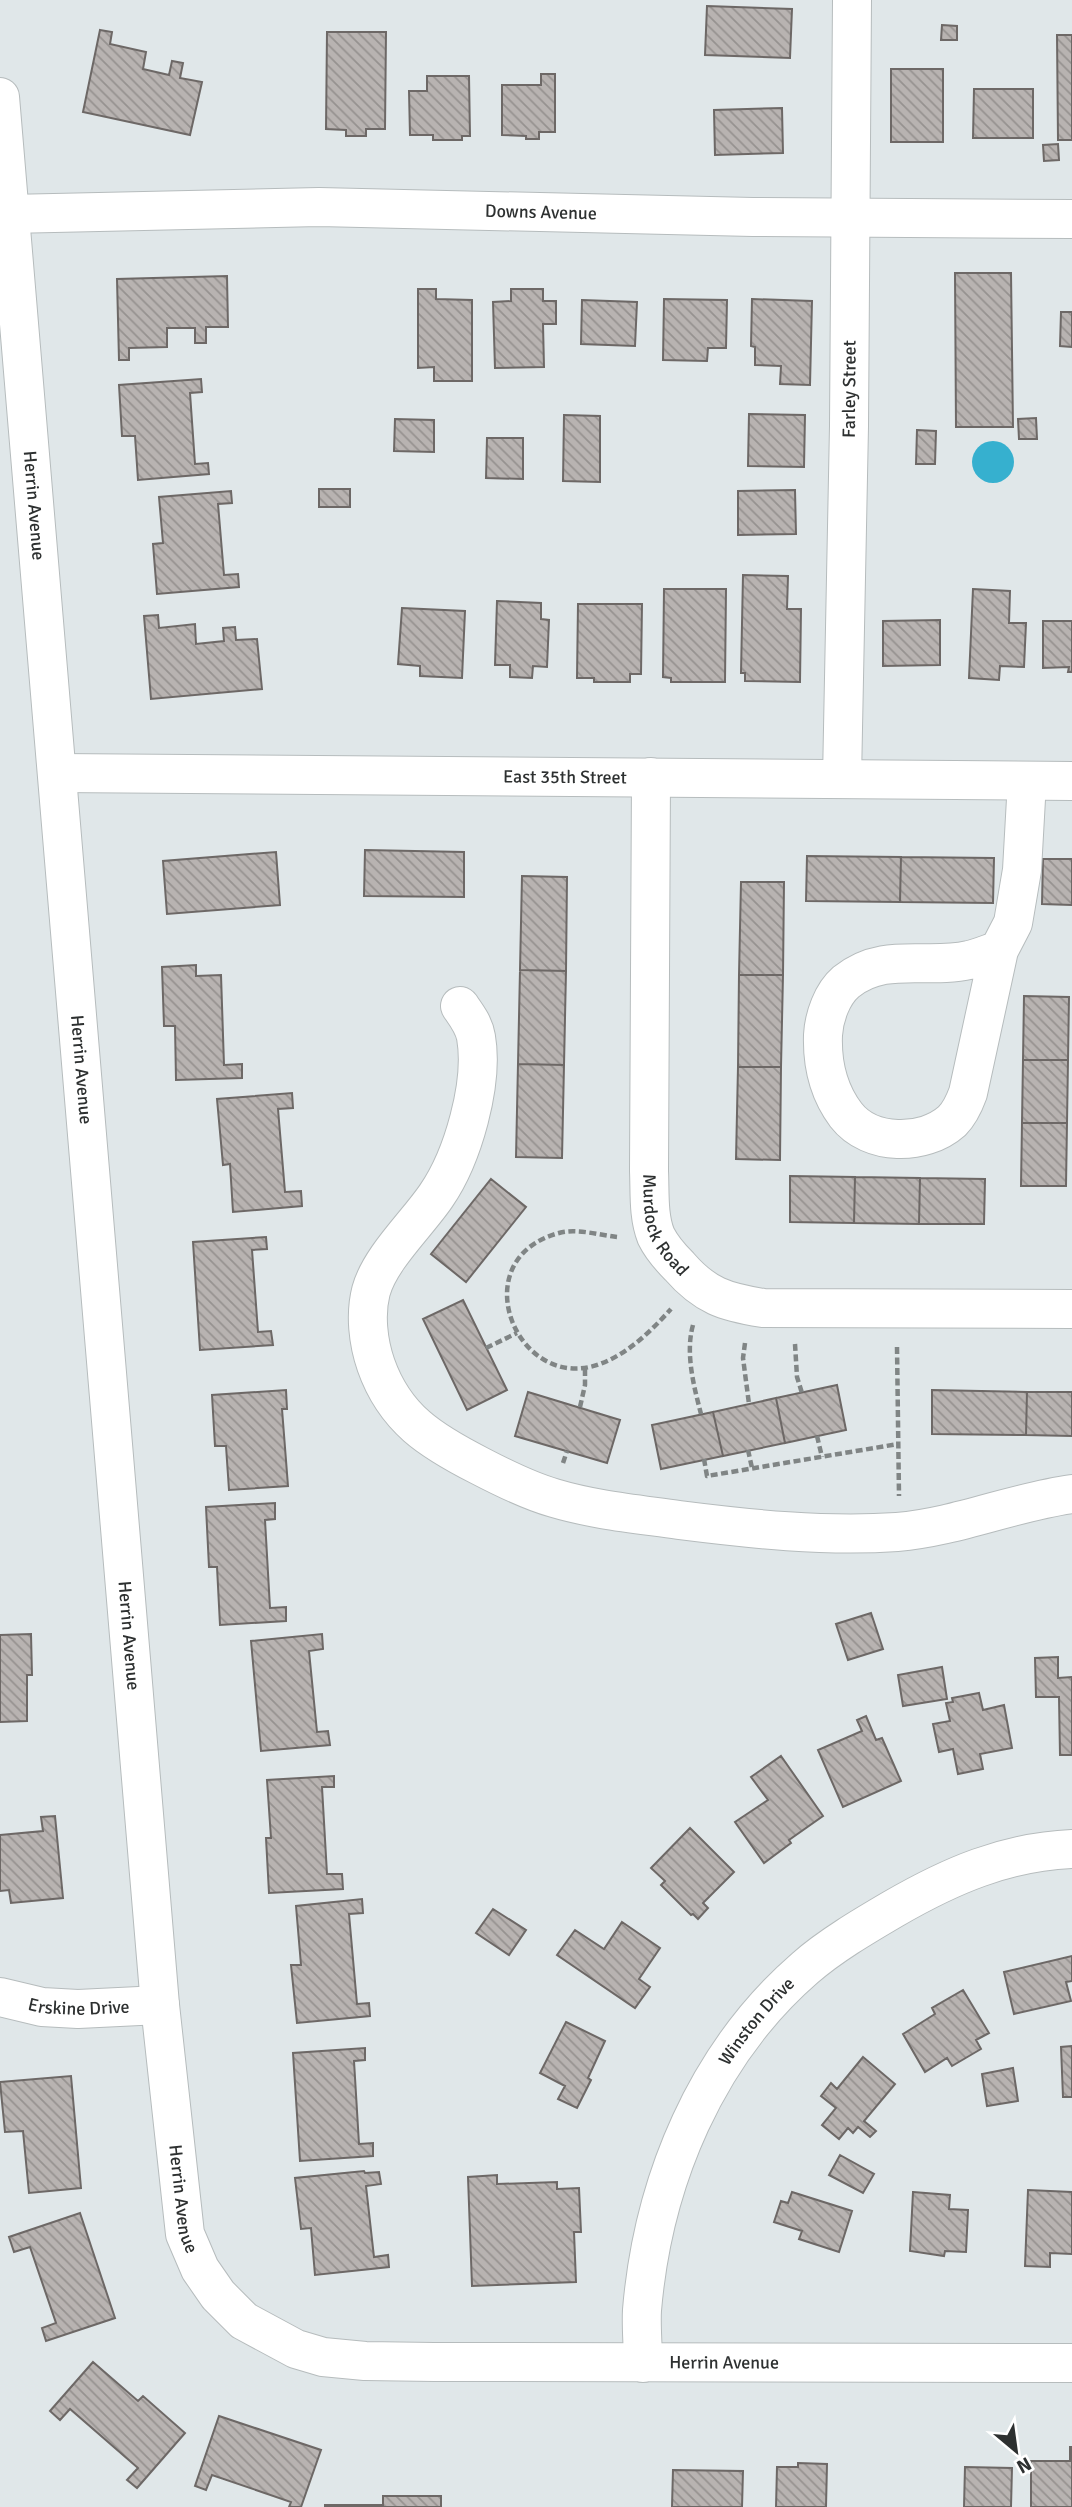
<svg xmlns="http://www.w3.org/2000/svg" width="1072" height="2507" font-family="Signika,sans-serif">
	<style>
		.water { fill: #36b0cf }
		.building { fill: url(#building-back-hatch); stroke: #6d6866; stroke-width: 2 }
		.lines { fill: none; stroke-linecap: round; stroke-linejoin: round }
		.minor-casing { stroke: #b6bcbd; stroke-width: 40 }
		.path { stroke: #808585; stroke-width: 4.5; stroke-dasharray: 7 3.5; stroke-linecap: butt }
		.minor { stroke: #fff; stroke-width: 38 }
		.labels { text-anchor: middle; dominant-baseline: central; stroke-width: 5; stroke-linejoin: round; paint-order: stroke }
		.street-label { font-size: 18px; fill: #2d3030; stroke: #fff }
	</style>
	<defs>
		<pattern id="building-back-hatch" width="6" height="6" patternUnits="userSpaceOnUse" patternTransform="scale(1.75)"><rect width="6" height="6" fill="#b8b3b1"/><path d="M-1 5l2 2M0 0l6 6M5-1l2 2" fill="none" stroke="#969290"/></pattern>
	</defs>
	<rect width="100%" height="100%" fill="#e0e7e9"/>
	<path class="water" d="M972 462a21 21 0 1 1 42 0a21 21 0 1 1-42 0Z"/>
	<path class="building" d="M707 6 792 9 790 58 705 55Z
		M942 25 957 26V40H941Z
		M100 30 112 32 110 44 146 52 143 69 169 75 172 61 183 63 180 78 202 82 190 135 83 112Z
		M327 32H386L385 129H366V136H346V130L326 129Z
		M1057 35H1072V140H1058Z
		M891 69H943V142H891Z
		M541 74H555V132H539V139H526V136L502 135V85H541Z
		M427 76H469L470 136H462V140H433V135H410L409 91H427Z
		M974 89H1033V138H973Z
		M782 108 783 153 715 155 714 110Z
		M1058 144 1059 160 1044 161 1043 145Z
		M955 273H1011L1013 427H956Z
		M227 276 228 327H206V343H195V328H167V347L129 348V360H119L117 279Z
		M418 289H436V299L472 300V381H434V367L418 368Z
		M511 289H543V301H556V324H543L544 367 495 368 493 302 511 301Z
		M664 299 727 300 726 348H708L707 361 663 360Z
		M752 299 812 301 810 385 780 384 781 366 755 365V347L751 346Z
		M582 300 637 302 635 346 581 344Z
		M1061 312H1072V347L1060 346Z
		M201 379 202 392 190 393 195 464 208 463 209 474 138 480 135 436H122L119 385Z
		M749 414 805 415 804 467 748 466Z
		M564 415 600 416V482L563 481Z
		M1036 418 1037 439H1019L1018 419Z
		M395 419 434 420V452L394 451Z
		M917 430 936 431 935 464H916Z
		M487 438H523V479L486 478Z
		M319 489H350V507H319Z
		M795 490 796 534 738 535V491Z
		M231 491 232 503 218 504 224 575 238 574 239 587 157 594 153 544 163 543 159 497Z
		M743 575 788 576 787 609H801L800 682 745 681V673H741Z
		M664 589H726L725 682H671V678L663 677Z
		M973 589 1010 591 1009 623H1026L1024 667 1000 666 999 680 969 678Z
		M497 601 541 603V619L549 620 547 667 533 666 532 678 510 677V665H495Z
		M578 604H642L641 674H630V682H594V678H577Z
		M402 608 465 611 462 678 420 676V666L398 664Z
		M158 615 159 628 195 624 196 644 224 641 223 628 235 627 236 640 257 639 262 689 151 699 144 616Z
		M940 620V665L883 666V621Z
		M1043 621H1072V672H1068L1069 667 1043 668Z
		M365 850 464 852V897L364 896Z
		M276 852 280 905 167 914 163 861Z
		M807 856 901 857 900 902 806 901Z
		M901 857 994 858 993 903 900 902Z
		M1043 859H1072V905L1042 904Z
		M522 876 567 877 566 971 520 970Z
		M741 882H784L783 975H739Z
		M196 965V976L221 975 224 1065 242 1064V1078L176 1080 175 1026H164L162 967Z
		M520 970 566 971 564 1065 518 1064Z
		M739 975H783L781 1067H738Z
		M1024 996 1069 997 1068 1060H1023Z
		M1023 1060H1068L1067 1123H1022Z
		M518 1064 564 1065 562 1158 516 1157Z
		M738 1067H781L780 1160 736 1159Z
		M292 1093 293 1108 278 1109 285 1192 301 1191 302 1206 233 1212 230 1164 223 1165 217 1099Z
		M1022 1123H1067L1066 1186H1021Z
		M790 1176 855 1177 854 1223 790 1222Z
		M855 1177 920 1178 919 1224 854 1223Z
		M920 1178 985 1179 984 1224H919Z
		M491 1179 526 1207 466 1282 431 1254Z
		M266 1237 267 1249 252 1250 258 1332 271 1331 273 1345 200 1350 193 1242Z
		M463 1300 507 1390 467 1410 423 1319Z
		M837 1385 846 1430 785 1443 776 1398Z
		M286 1390 287 1409H282L288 1486 229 1490 226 1446H215L212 1395Z
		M932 1390 1027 1392 1026 1435 932 1434Z
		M528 1392 620 1420 607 1463 515 1436Z
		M1027 1392H1072V1436L1026 1435Z
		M776 1398 785 1443 723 1456 713 1412Z
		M713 1412 723 1456 661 1469 652 1425Z
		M275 1503V1519L265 1520 270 1608 286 1607V1621L220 1625 217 1567H209L206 1507Z
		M871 1613 883 1649 848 1660 836 1624Z
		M31 1634 32 1675H27V1721L0 1722V1635Z
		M322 1634 323 1649 309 1651 317 1732 328 1731 330 1745 261 1751 251 1641Z
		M1058 1657V1678L1072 1677V1755H1060L1059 1697H1036L1035 1658Z
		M942 1667 947 1699 903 1706 898 1675Z
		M979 1693 983 1710 1004 1705 1012 1748 980 1754 983 1769 958 1774 953 1749 939 1752 933 1724 950 1721 946 1703 953 1702 952 1698Z
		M866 1716 876 1740 882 1738 901 1781 843 1807 818 1750 862 1731 857 1720Z
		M781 1756 823 1816 789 1840 791 1843 764 1863 735 1822 768 1800 751 1777Z
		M334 1776V1787H322L327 1874H342L343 1889 269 1893 266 1838H271L267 1780Z
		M55 1816 63 1898 11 1903 9 1890 0 1891V1835L43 1831 41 1817Z
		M690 1828 734 1872 703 1903 708 1908 698 1919 693 1914 691 1915 661 1885 665 1881 651 1868Z
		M362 1899 363 1913 349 1914 357 2004 369 2003 370 2016 297 2023 291 1965H301L296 1906Z
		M493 1909 526 1930 509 1955 476 1933Z
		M622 1922 660 1948 639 1979 650 1987 635 2008 557 1955 575 1930 604 1949Z
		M1072 1956V1981L1066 1982 1071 2001 1014 2014 1004 1972Z
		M963 1990 989 2033 976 2040 981 2049 952 2066 947 2058 925 2072 903 2034 935 2014 932 2008Z
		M566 2022 605 2041 588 2078 591 2080 577 2108 558 2099 565 2086 540 2073Z
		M1072 2046V2097H1063L1061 2047Z
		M365 2048V2060L354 2061 359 2144 373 2143V2156L300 2161 293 2053Z
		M863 2057 895 2084 864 2121 876 2131 870 2137 858 2127 853 2133 848 2128 839 2139 822 2125 836 2108 821 2096 831 2083 837 2089Z
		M1013 2068 1018 2101 987 2106 982 2074Z
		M71 2076 81 2188 29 2193 23 2131 5 2132 0 2082Z
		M840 2155 874 2174 863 2193 829 2175Z
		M364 2171 365 2173 379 2172 381 2184 366 2186 374 2257 388 2255 389 2267 315 2275 311 2228 301 2229 295 2178Z
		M497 2175V2184L557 2182V2189L579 2188 581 2232H574L576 2282 472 2286 468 2177Z
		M1028 2190 1072 2192V2254L1050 2253V2267L1025 2266Z
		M792 2192 852 2211 839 2252 799 2239 802 2231 774 2222 781 2201 788 2203Z
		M913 2192 950 2195 949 2209 968 2210 966 2252 945 2251 944 2256 910 2251Z
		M80 2213 115 2318 46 2341 42 2328 56 2323 30 2247 14 2252 9 2237Z
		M93 2362 138 2401 143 2396 185 2433 137 2488 127 2480 138 2468 70 2409 60 2420 50 2411Z
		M219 2416 321 2450 301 2507H289L291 2502 212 2475 206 2490 195 2486Z
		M1070 2447H1072V2507H1031V2461H1070Z
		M798 2463 827 2464 826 2507H776L777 2467H798Z
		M965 2467 1012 2468 1011 2507H964Z
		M673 2470 743 2471 742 2507H672Z
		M383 2496H441V2507H325V2505H383Z"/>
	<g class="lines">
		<defs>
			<g id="minor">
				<path id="s1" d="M0 97 160 2005 185 2234 200 2269 218 2295 244 2321 296 2349 323 2357 365 2361 434 2362 1072 2363"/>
				<path id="s2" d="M9 214 319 207 753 217 1072 219"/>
				<path id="s3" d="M57 773 1072 781"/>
				<path id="s4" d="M651 777 649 1171C650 1192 648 1216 656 1236 662 1248 670 1257 679 1266 705 1296 725 1302 763 1308L1072 1309"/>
				<path id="s5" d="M842 779 849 426 852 0"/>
				<path d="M999 950C990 953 979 958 969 960 927 970 884 951 846 982 832 994 824 1017 823 1035 822 1063 828 1091 846 1115 870 1146 924 1146 952 1121 960 1113 964 1104 968 1093L999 950 1013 923 1022 870 1027 781"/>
				<path d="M460 1006C467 1016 474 1025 476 1037 484 1083 463 1157 436 1196 417 1224 380 1258 371 1291 365 1314 368 1342 376 1365 395 1419 431 1441 480 1466 503 1478 529 1491 554 1498 594 1510 637 1514 679 1520 750 1529 825 1537 897 1532 957 1527 1013 1502 1072 1494"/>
				<path id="s6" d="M0 1997 42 2007 78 2009 160 2005"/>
				<path id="s7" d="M643 2363C643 2345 641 2327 642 2310 653 2181 706 2054 805 1968 830 1946 864 1926 893 1909 950 1876 1005 1852 1072 1849"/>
			</g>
		</defs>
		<use href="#minor" class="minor-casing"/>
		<path class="path" d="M617 1237C599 1235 576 1228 559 1233 461 1259 517 1395 600 1364 629 1353 651 1331 671 1309
			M693 1325C685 1353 694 1387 701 1414
			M745 1343 743 1358 749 1404
			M795 1344 797 1377 802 1393
			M897 1347 899 1496
			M486 1348 517 1333
			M580 1407 585 1385V1368
			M817 1436 822 1457
			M748 1450 752 1468
			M704 1459 707 1476 898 1444
			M563 1463 567 1451"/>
		<use href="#minor" class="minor"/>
	</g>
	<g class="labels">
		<g class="street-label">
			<text stroke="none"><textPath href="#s2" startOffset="532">Downs Avenue</textPath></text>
			<text stroke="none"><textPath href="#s5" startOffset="390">Farley Street</textPath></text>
			<text stroke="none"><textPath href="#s1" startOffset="410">Herrin Avenue</textPath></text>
			<text stroke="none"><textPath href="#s3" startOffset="508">East 35th Street</textPath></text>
			<text stroke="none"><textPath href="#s1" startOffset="976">Herrin Avenue</textPath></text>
			<text stroke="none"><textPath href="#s4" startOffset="452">Murdock Road</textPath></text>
			<text stroke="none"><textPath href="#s1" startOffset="1544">Herrin Avenue</textPath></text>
			<text stroke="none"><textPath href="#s6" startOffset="80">Erskine Drive</textPath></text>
			<text stroke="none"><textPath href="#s7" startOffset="369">Winston Drive</textPath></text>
			<text stroke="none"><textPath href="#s1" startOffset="2110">Herrin Avenue</textPath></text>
			<text stroke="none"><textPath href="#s1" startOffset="2740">Herrin Avenue</textPath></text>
		</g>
	</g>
	<g transform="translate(1016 2451) rotate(151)" stroke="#ffffff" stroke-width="5" paint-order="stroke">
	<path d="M0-5L12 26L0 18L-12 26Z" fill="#2d3030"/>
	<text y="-10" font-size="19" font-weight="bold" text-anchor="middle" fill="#2d3030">N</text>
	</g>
</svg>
